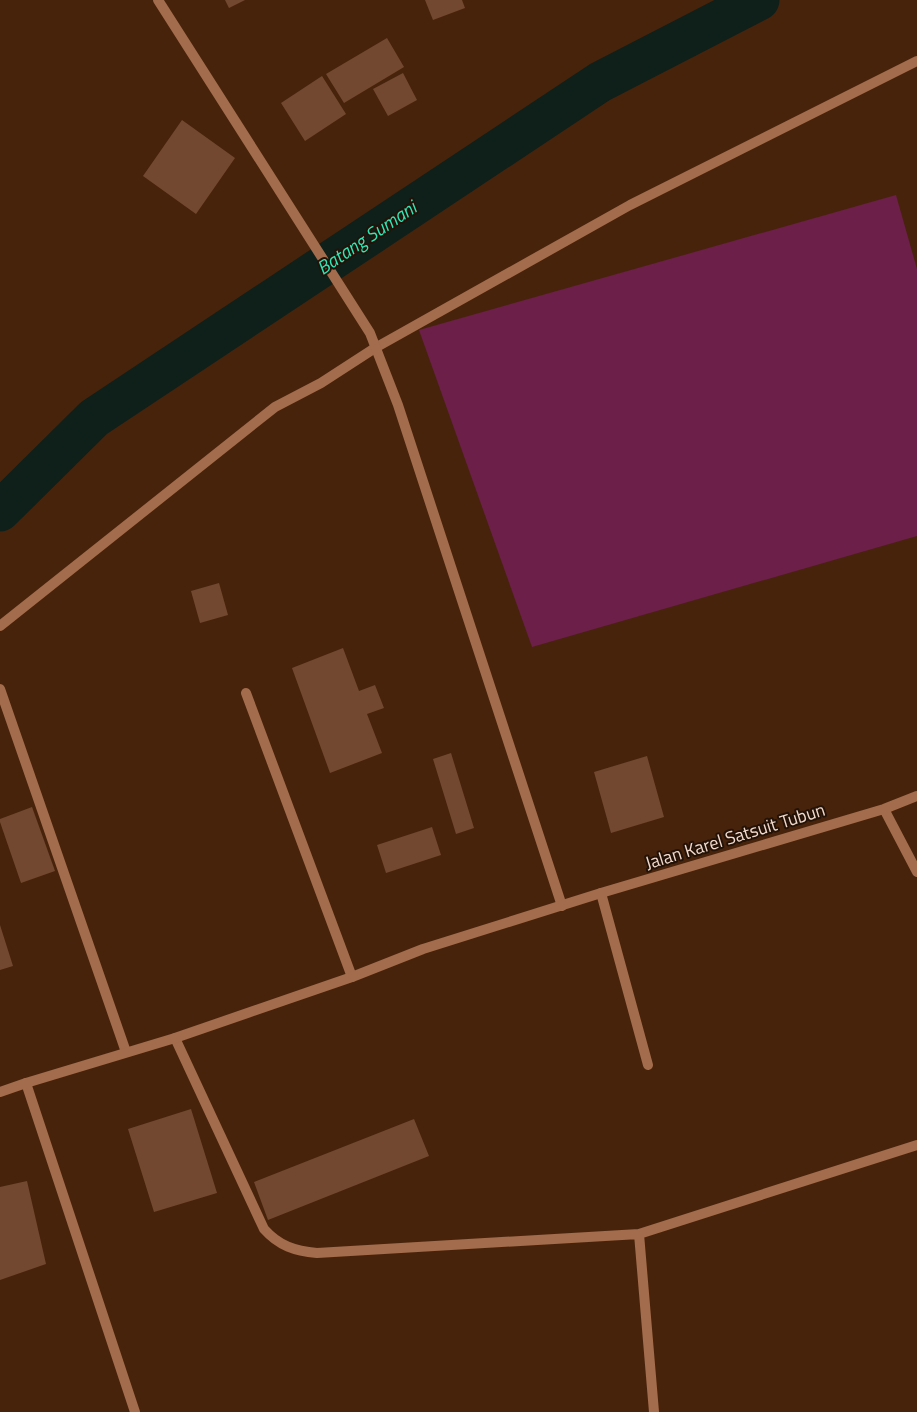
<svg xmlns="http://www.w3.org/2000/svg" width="917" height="1412" font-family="'Titillium Web',sans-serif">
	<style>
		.green { fill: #6b1f49 }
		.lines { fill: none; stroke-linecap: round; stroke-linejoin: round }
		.river { stroke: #0f201a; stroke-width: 41 }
		.building { fill: #724831 }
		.service { stroke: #a36c4c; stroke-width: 10 }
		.minor { stroke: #a36c4c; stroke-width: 10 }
		.tertiary { stroke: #a36c4c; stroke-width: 10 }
		.labels { text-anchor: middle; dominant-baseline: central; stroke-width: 4; stroke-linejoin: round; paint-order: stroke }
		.street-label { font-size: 18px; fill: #f3dacc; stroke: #231208 }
		.water-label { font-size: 19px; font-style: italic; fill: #2ee8b8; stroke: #231208 }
	</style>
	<rect width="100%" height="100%" fill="#48230b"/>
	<path class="green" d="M896 195 917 269V536L532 647 419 330Z"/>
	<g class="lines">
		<path class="river" d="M0 511 94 418 600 82 759 0"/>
	</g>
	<path class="building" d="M225 0H245L229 8Z
		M425 0H462L465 8 433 20Z
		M387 38 404 67 344 103 326 74Z
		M403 73 417 100 388 116 373 89Z
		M322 76 346 114 305 141 281 103Z
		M182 120 235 158 196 214 143 176Z
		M219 583 228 615 200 623 191 591Z
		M343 648 359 691 375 685 384 708 367 714 382 753 330 773 292 668Z
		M451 753 474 828 456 834 433 759Z
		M647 756 664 817 611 833 594 772Z
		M32 807 55 871 21 883 0 822V819Z
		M432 827 441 855 386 873 377 845Z
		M0 925 13 966 0 970Z
		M191 1109 217 1193 154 1212 128 1129Z
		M414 1119 429 1156 268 1220 254 1182Z
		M27 1181 46 1264 0 1280V1187Z"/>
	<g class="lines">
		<path class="service" d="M0 626 275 407 321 383 375 348 630 205 917 61"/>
		<path class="minor" d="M158 0 370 333 398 405 562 906
			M0 689 126 1052
			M246 693 352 977
			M601 893 648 1065
			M175 1038 264 1229C279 1246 295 1251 317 1253L639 1234 917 1145
			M26 1083 135 1412
			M639 1234 654 1412"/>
		<path class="tertiary" d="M884 809 917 872
			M0 1092 26 1083 175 1038 352 977 423 949 601 893 884 809 917 796"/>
	</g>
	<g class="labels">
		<g class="street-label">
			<text transform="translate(735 836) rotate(-17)">Jalan Karel Satsuit Tubun</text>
		</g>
		<g class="water-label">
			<text transform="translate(366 237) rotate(-34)">Batang Sumani</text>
		</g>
	</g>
</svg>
